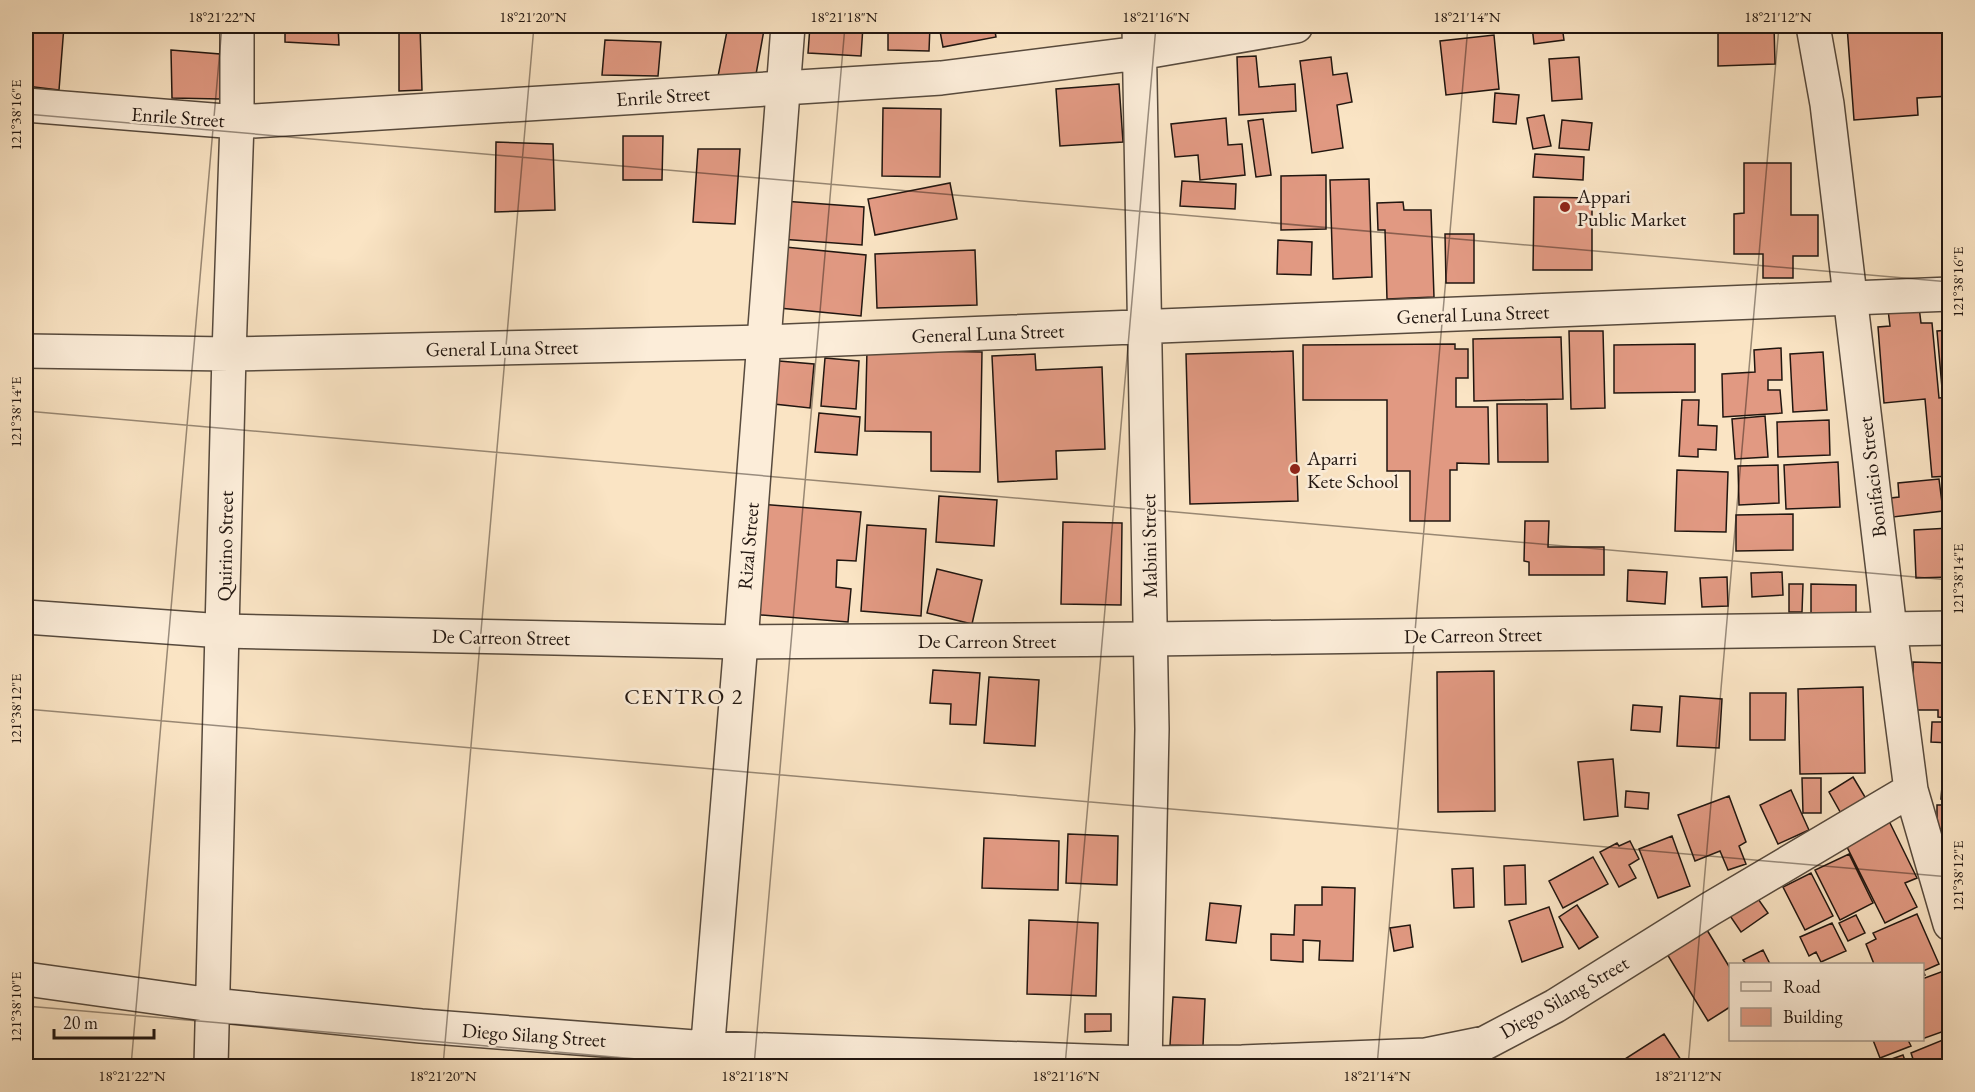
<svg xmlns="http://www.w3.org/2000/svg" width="1975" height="1092" font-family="'EB Garamond',serif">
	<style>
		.building { fill: #e19982; stroke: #211610; stroke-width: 1.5 }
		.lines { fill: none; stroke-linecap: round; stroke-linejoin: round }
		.minor-casing { stroke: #574a3d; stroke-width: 36 }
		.tertiary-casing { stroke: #574a3d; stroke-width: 36 }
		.minor { stroke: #fcedd9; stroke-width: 33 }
		.tertiary { stroke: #fcedd9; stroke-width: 33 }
		.ticks { fill: none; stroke: #211610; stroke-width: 1.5; stroke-opacity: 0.45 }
		.poi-dot { fill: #8f2418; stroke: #fcedd9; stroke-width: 2 }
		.labels { text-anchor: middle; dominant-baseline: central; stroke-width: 5; stroke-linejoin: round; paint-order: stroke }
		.street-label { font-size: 20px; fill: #211610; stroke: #fcedd9 }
		.poi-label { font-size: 20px; fill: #211610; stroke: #fcedd9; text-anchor: start }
		.quarter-label { font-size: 22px; letter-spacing: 1.5px; fill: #211610; stroke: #fcedd9 }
		.neatline { fill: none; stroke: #211610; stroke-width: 2 }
		.ticks-label { font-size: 15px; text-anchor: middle; fill: #211610 }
	</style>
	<rect width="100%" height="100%" fill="#fae4c4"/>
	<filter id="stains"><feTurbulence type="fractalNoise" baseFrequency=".00333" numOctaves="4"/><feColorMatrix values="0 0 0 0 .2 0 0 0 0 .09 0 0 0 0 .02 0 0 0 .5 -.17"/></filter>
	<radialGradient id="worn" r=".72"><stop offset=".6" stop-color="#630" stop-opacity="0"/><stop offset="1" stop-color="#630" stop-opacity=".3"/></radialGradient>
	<path class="building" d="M26 26H64L59 90 26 86Z
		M285 26H338L339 45 285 42Z
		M399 26H420L422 90 399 91Z
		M728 26 764 30 755 80 718 76Z
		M810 26H863L861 56 808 53Z
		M888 26H930L929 51 888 50Z
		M939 26H994L996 37 943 47Z
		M1532 26H1562L1564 40 1534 44Z
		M1718 26H1774L1775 64 1718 66Z
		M1847 26H1950V96L1917 98 1918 115 1854 120Z
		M1494 35 1499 89 1446 95 1440 41Z
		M605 40 661 42 658 76 602 75Z
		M171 50 220 54V99L172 98Z
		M1256 56 1259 87 1295 84 1296 111 1239 115 1237 57Z
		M1331 57 1333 75 1347 73 1352 102 1337 105 1343 148 1312 153 1300 61Z
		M1579 57 1582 99 1552 101 1549 59Z
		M1119 84 1123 142 1060 146 1056 89Z
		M1495 93 1519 95 1516 124 1493 122Z
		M883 108 941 109 940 177 882 176Z
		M1544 115 1551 146 1533 149 1527 118Z
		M1226 118 1228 145 1242 144 1245 175 1200 180 1198 155 1175 157 1171 124Z
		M1263 119 1271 175 1256 177 1248 121Z
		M1562 120 1592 123 1589 150 1559 148Z
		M623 136H663L662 180H623Z
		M496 142 553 144 555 210 495 212Z
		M698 149H740L735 224 693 222Z
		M1535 154 1584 157 1583 180 1533 177Z
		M1744 163H1791V215H1818V256H1793V278H1763V254H1734V214L1744 213Z
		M1326 175V229L1281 230V176Z
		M1369 179 1372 277 1333 279 1330 180Z
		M1182 181 1236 184 1235 209 1180 206Z
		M950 183 957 219 875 235 868 199Z
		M1534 197 1592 198V270H1533Z
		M783 201 864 207 862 245 780 239Z
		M1403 202 1404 210H1431L1434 297 1387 299 1385 230H1378L1377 203Z
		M1445 234H1474V283H1446Z
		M1278 240 1312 242 1311 275 1277 274Z
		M785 247 866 255 861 316 779 308Z
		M975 250 977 305 877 308 875 254Z
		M1919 307 1921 323H1932L1939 398 1950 397V476L1932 477 1925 399 1884 403 1878 327 1890 326 1888 310Z
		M1950 330V387L1942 388 1937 331Z
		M1569 331H1603L1605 408 1571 409Z
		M1561 337 1563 399 1474 401 1473 339Z
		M1455 344V349H1468V378H1456V407H1488L1489 464 1457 463V470H1450V521H1410V471H1387V400H1303V345Z
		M1695 344V392L1614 393V345Z
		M1781 348 1782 380H1768V390H1780L1782 413 1723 417 1722 374 1755 372 1754 350Z
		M867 350 982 352 980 472 931 471V432L865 431Z
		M1293 351 1298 501 1190 504 1186 354Z
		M1823 352 1827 410 1793 412 1790 354Z
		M1035 354 1036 370 1102 367 1105 449 1056 451 1057 479 998 482 992 356Z
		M825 358 859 361 856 409 821 406Z
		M779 361 814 364 810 408 774 404Z
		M1682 400H1699L1698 425 1717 426 1716 450 1698 449V457L1679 456Z
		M1497 404H1547L1548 462H1498Z
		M819 413 860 417 857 455 815 452Z
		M1765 416 1768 457 1735 459 1732 419Z
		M1829 420 1830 455 1778 457 1777 422Z
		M1838 462 1840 507 1786 509 1784 465Z
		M1778 465 1779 503 1739 505 1738 466Z
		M1677 470 1728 472 1726 532 1675 531Z
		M1939 479 1943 511 1893 517 1891 498 1899 497 1898 483Z
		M939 496 997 500 994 546 936 542Z
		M759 504 861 512 856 561 837 560 836 587 851 589 848 622 750 614Z
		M1793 514V550L1736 551V515Z
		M1525 521H1549L1548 547H1604V575H1529V562L1524 561Z
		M1063 522 1122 523 1121 605 1061 604Z
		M867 525 926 529 921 616 861 611Z
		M1950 528V577L1916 578 1914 530Z
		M937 569 982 580 972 624 927 613Z
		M1628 570 1667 572 1665 604 1627 601Z
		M1782 572 1783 595 1752 597 1751 573Z
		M1727 577 1728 606 1702 607 1700 578Z
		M1789 584H1803L1802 612H1789Z
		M1811 584 1856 585V618L1811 617Z
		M1913 662 1947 663V683H1950V718L1938 717V710H1913Z
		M933 670 980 673 976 725 950 724 951 704 930 703Z
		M1494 671 1495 811 1438 812 1437 672Z
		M989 677 1039 680 1035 746 984 743Z
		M1863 687 1865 773 1800 774 1798 689Z
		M1750 693H1786L1785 740H1750Z
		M1680 696 1722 699 1719 748 1677 746Z
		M1633 705 1662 707 1660 732 1631 730Z
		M1932 722H1950V743L1931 742Z
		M1613 759 1618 816 1584 820 1578 762Z
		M1943 773 1950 774V800L1941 799Z
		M1853 777 1868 802 1843 817 1829 792Z
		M1802 778H1821V813H1803Z
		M1791 790 1809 830 1778 844 1760 805Z
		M1626 791 1649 793 1648 809 1625 807Z
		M1729 796 1746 842 1739 846 1746 864 1728 870 1720 851 1695 861 1678 815Z
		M1937 805H1950V829H1937Z
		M1889 821 1917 878 1905 883 1917 907 1885 923 1845 843Z
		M1950 832V888H1946L1944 833Z
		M1068 834 1118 836 1117 885 1066 883Z
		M1672 836 1690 886 1658 898 1639 849Z
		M984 838 1059 841 1058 890 982 888Z
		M1630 841 1639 859 1629 865 1636 878 1619 887 1600 852 1617 843 1619 846Z
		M1849 854 1873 903 1840 920 1815 870Z
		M1593 857 1608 884 1563 908 1549 881Z
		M1525 865 1526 904 1505 905 1504 866Z
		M1473 868 1474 907 1454 908 1452 869Z
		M1811 873 1833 916 1805 930 1783 887Z
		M1322 887 1355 888 1353 961 1319 960 1320 941 1303 940V962L1271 960V934L1294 935 1295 905H1322Z
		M1751 889 1768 913 1741 932 1724 907Z
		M1210 903 1241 906 1236 943 1206 940Z
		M1577 905 1598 937 1579 949 1559 917Z
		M1549 907 1563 947 1522 962 1509 921Z
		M1917 914 1939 964 1923 971 1925 975 1922 976V964H1874L1866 944 1876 939 1873 933Z
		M1856 915 1865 933 1848 941 1839 923Z
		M1029 920 1098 923 1096 996 1027 994Z
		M1832 923 1846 951 1821 962 1816 952 1809 956 1800 937Z
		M1410 925 1413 947 1394 951 1390 928Z
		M1707 930 1730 968V1007L1708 1021 1667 954Z
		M1763 950 1770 964H1746L1743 960Z
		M1949 969 1950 1029 1922 1039V979Z
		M1173 997 1205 999 1203 1046 1170 1045Z
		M1085 1014H1111V1031L1085 1032Z
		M1664 1034 1685 1066H1614Z
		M1950 1037V1066H1910L1908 1062 1913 1059 1911 1053Z
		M1873 1040H1908L1911 1046 1880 1058Z
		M1903 1055 1907 1066H1884L1883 1062Z"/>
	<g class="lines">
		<defs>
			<path id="minor" d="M1139 26 1152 729 1145 1066
				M26 105 237 122 783 88 941 78 1139 53 1296 26
				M26 351 229 354 765 342 1950 294
				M1950 628 1890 629 1911 790 1950 924
				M26 979 212 1005 421 1026 707 1048 1145 1063 1242 1062 1426 1055 1485 1043 1555 1006 1710 909 1911 790
				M211 1066 229 354 237 122V26
				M706 1066 741 642"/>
			<path id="tertiary" d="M26 617 223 631 741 642 1150 639 1890 629 1827 104 1813 26
				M741 642 788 26"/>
		</defs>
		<use href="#minor" class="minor-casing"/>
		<use href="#tertiary" class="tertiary-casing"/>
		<use href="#minor" class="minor"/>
		<use href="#tertiary" class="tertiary"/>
	</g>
	<path class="ticks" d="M26 114 1950 282M26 411 1950 580M26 709 1950 877M26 1006 717 1066M131 1066 222 26M443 1066 534 26M754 1066 845 26M1065 1066 1156 26M1377 1066 1468 26M1688 1066 1779 26"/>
	<g class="poi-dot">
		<circle cx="1565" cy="207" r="6"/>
		<circle cx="1295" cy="469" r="6"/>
	</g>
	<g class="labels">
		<g class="street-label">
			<text transform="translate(663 96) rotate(-4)">Enrile Street</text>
			<text transform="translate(178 117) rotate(4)">Enrile Street</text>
			<text transform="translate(1473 314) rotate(-2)">General Luna Street</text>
			<text transform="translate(988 333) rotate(-2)">General Luna Street</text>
			<text transform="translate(502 348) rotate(-1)">General Luna Street</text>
			<text transform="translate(1872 477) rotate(-97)">Bonifacio Street</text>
			<text transform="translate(225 546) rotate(-89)">Quirino Street</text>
			<text transform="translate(748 546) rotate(-85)">Rizal Street</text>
			<text transform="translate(1149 546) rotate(-91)">Mabini Street</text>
			<text transform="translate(1473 635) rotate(-1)">De Carreon Street</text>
			<text transform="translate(501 637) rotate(1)">De Carreon Street</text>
			<text x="987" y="641">De Carreon Street</text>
			<text transform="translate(1564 997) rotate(-30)">Diego Silang Street</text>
			<text transform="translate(534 1035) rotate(4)">Diego Silang Street</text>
		</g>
		<g class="poi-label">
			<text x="1577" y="196">Appari<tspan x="1577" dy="23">Public Market</tspan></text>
			<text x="1307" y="458">Aparri<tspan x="1307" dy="23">Kete School</tspan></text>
		</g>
		<g class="quarter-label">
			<text x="684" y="696">CENTRO 2</text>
		</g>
	</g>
	<rect width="1975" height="1092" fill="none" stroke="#fae4c4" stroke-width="66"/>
	<rect x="1729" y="963" width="195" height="78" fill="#fcedd9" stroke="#a49789" stroke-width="1.5"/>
	<rect x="1741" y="982" width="30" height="9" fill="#fcedd9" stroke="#a49789" stroke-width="1.5"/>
	<text x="1783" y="993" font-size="18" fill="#211610">Road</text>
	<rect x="1741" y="1008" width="30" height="18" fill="#e19982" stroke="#a49789" stroke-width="1.5"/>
	<text x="1783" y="1023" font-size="18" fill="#211610">Building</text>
	<path d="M54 1029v9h100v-9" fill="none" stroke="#211610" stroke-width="3"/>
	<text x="63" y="1029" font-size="18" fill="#211610" stroke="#fcedd9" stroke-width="4.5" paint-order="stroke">20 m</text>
	<rect x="33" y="33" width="1909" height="1026" class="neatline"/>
	<g class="ticks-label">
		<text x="222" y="22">18°21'22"N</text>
		<text x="533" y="22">18°21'20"N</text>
		<text x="844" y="22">18°21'18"N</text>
		<text x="1156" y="22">18°21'16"N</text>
		<text x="1467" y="22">18°21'14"N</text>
		<text x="1778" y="22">18°21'12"N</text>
		<text transform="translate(16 115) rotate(-90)" y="5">121°38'16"E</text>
		<text transform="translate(1958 282) rotate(-90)" y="5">121°38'16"E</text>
		<text transform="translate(16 412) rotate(-90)" y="5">121°38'14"E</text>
		<text transform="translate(1958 579) rotate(-90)" y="5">121°38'14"E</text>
		<text transform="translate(16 709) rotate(-90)" y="5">121°38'12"E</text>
		<text transform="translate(1958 876) rotate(-90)" y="5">121°38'12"E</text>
		<text transform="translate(16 1007) rotate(-90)" y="5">121°38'10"E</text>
		<text x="132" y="1081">18°21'22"N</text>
		<text x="443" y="1081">18°21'20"N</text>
		<text x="755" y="1081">18°21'18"N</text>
		<text x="1066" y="1081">18°21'16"N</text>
		<text x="1377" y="1081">18°21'14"N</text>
		<text x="1688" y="1081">18°21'12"N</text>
	</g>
	<rect width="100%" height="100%" filter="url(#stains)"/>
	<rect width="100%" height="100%" fill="url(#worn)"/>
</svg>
